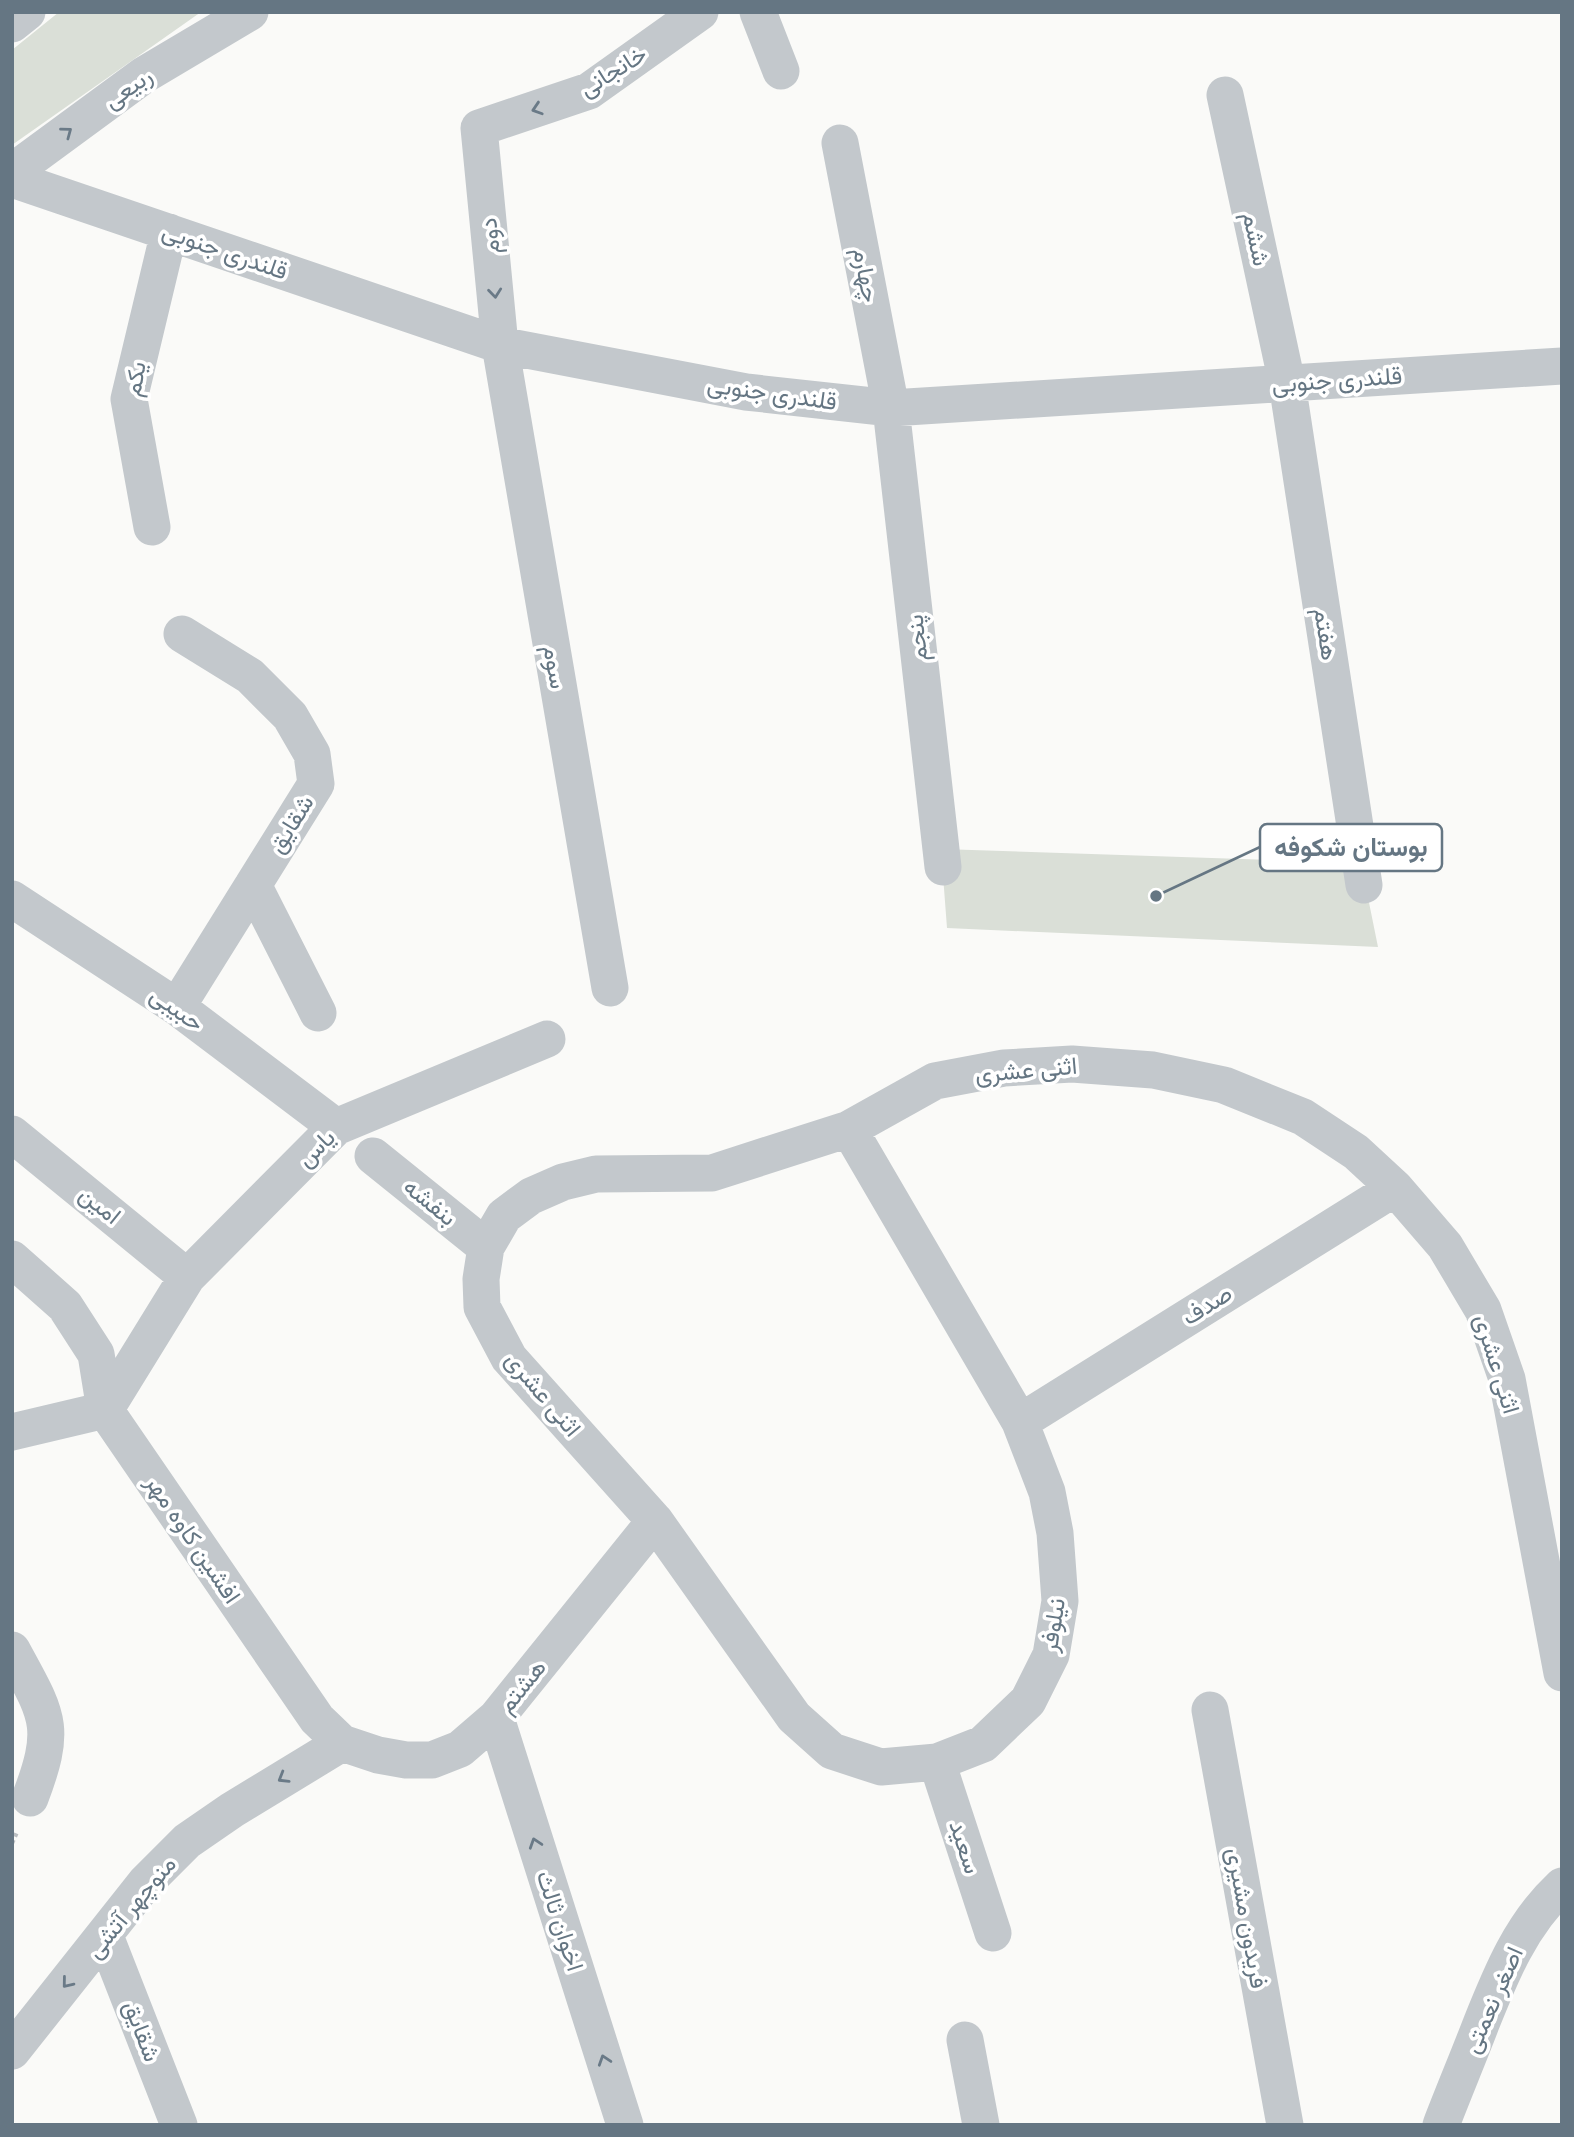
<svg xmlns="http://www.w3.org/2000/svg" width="1574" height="2137" font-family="'Fira Sans',Vazirmatn,sans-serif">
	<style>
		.green { fill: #dadfd7 }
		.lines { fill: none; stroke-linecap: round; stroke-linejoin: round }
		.path { stroke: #bbbfc2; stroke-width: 4.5; stroke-dasharray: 3.5 3.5; stroke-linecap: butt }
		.minor { stroke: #c3c8cc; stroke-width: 37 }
		.oneway { stroke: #6a7a87 }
		.labels { text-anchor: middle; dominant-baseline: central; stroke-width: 7; stroke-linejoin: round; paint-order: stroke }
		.street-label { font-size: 24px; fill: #657683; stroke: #fff }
		.leader { fill: none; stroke: #657683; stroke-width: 2.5 }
		.callout-dot { fill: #657683; stroke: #fff; stroke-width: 2.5 }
		.callout { fill: #fff; stroke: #657683; stroke-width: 2.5 }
		.callout-label { font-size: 26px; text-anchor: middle; font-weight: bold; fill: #657683 }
	</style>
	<rect width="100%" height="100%" fill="#fafaf8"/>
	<path class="green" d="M59 12H201L12 145V50Z
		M941 849 1361 863 1378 947 947 928Z"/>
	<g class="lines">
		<path class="path" d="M12 1843 17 1832"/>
		<path class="minor" d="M758 12 781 71
			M12 24 27 12
			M1225 95 1287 383 1364 885
			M840 143 891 408 943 867
			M12 172 144 75 250 12
			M12 179 500 345 746 392 891 408 1562 366
			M152 527 129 399 169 232
			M253 885 318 1013
			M12 899 177 1007 336 1127
			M610 988 500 345 479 128 589 91 700 12
			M177 1007 316 784 312 754 290 716 250 676 182 634
			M849 1129 1020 1422 1047 1492 1055 1533 1060 1601 1051 1655 1028 1701 983 1744 937 1762 881 1767 832 1751 794 1717 655 1521 509 1358 482 1307 481 1279 486 1247 504 1216 531 1196 563 1182 596 1174 712 1173 849 1129 935 1081 1004 1068 1072 1064 1153 1070 1224 1085 1303 1117 1356 1152 1395 1188 1445 1246 1483 1310 1507 1379 1562 1673
			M12 1134 187 1277
			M373 1156 486 1247
			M12 1259 65 1306 96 1354 105 1410 317 1719 342 1743 378 1755 406 1760H432L460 1749 496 1718 655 1521
			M105 1410 187 1277 336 1127 547 1039
			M1020 1422 1395 1188
			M12 1432 105 1410
			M12 1650C47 1715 58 1725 30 1798
			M1210 1710 1285 2125
			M496 1718 625 2125
			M937 1762 993 1933
			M105 1936 179 2125
			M965 2040 981 2125
			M12 2051 146 1882 187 1841 232 1810 342 1743
			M1441 2125C1454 2091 1468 2058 1481 2024 1501 1974 1521 1924 1562 1886"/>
	</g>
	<defs><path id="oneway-chevron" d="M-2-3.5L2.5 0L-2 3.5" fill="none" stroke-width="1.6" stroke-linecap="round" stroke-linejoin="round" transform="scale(1.75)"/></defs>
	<g class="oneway">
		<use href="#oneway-chevron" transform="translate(537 109) rotate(162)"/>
		<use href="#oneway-chevron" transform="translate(67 132) rotate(-37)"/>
		<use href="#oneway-chevron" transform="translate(495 293) rotate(84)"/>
		<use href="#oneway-chevron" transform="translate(283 1778) rotate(149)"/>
		<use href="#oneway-chevron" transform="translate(535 1843) rotate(-108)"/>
		<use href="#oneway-chevron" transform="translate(67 1983) rotate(129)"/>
		<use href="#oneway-chevron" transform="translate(604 2060) rotate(-108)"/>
	</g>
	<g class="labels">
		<g class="street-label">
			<text transform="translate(613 71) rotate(-32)">خانجانی</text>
			<text transform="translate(128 88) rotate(-35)">ربیعی</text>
			<text transform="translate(490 236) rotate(-96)">دوم</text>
			<text transform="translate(1256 239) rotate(78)">ششم</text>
			<text transform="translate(225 251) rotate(19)">قلندری جنوبی</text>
			<text transform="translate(866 275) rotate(79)">چهارم</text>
			<text transform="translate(135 379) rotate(-80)">یکم</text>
			<text transform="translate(1337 380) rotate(-4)">قلندری جنوبی</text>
			<text transform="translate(772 393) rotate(8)">قلندری جنوبی</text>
			<text transform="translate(1326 634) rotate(81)">هفتم</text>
			<text transform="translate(917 638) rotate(-96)">پنجم</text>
			<text transform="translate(555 667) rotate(80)">سوم</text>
			<text transform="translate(291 824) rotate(-58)">شقایق</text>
			<text transform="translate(177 1009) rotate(35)">حبیبی</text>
			<text transform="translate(1026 1070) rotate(-5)">اثنی عشری</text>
			<text transform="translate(316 1148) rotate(-44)">یاس</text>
			<text transform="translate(430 1202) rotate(39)">بنفشه</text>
			<text transform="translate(100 1205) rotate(39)">امین</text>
			<text transform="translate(1207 1305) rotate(-32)">صدف</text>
			<text transform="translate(1497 1364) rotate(73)">اثنی عشری</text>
			<text transform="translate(543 1394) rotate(50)">اثنی عشری</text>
			<text transform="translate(193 1539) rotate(56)">افشین کاوه مهر</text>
			<text transform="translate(1053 1625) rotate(-81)">نیلوفر</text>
			<text transform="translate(522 1686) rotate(-51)">هشتم</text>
			<text transform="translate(965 1847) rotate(72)">سعید</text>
			<text transform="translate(131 1907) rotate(-50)">منوچهر آتشی</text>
			<text transform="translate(1247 1918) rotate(80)">فریدون مشیری</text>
			<text transform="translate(560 1921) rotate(72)">اخوان ثالث</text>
			<text transform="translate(1493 2000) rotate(-66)">اصغر نعمتی</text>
			<text transform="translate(142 2031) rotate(69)">شقایق</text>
		</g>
	</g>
	<path class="leader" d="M1156 896L1260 847"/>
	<circle class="callout-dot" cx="1156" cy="896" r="7"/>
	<rect class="callout" x="1260" y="824" width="182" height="47" rx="7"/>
	<g class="callout-label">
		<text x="1351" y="856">بوستان شکوفه</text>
	</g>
	<rect width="1574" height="2137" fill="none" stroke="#657683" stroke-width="28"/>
</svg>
